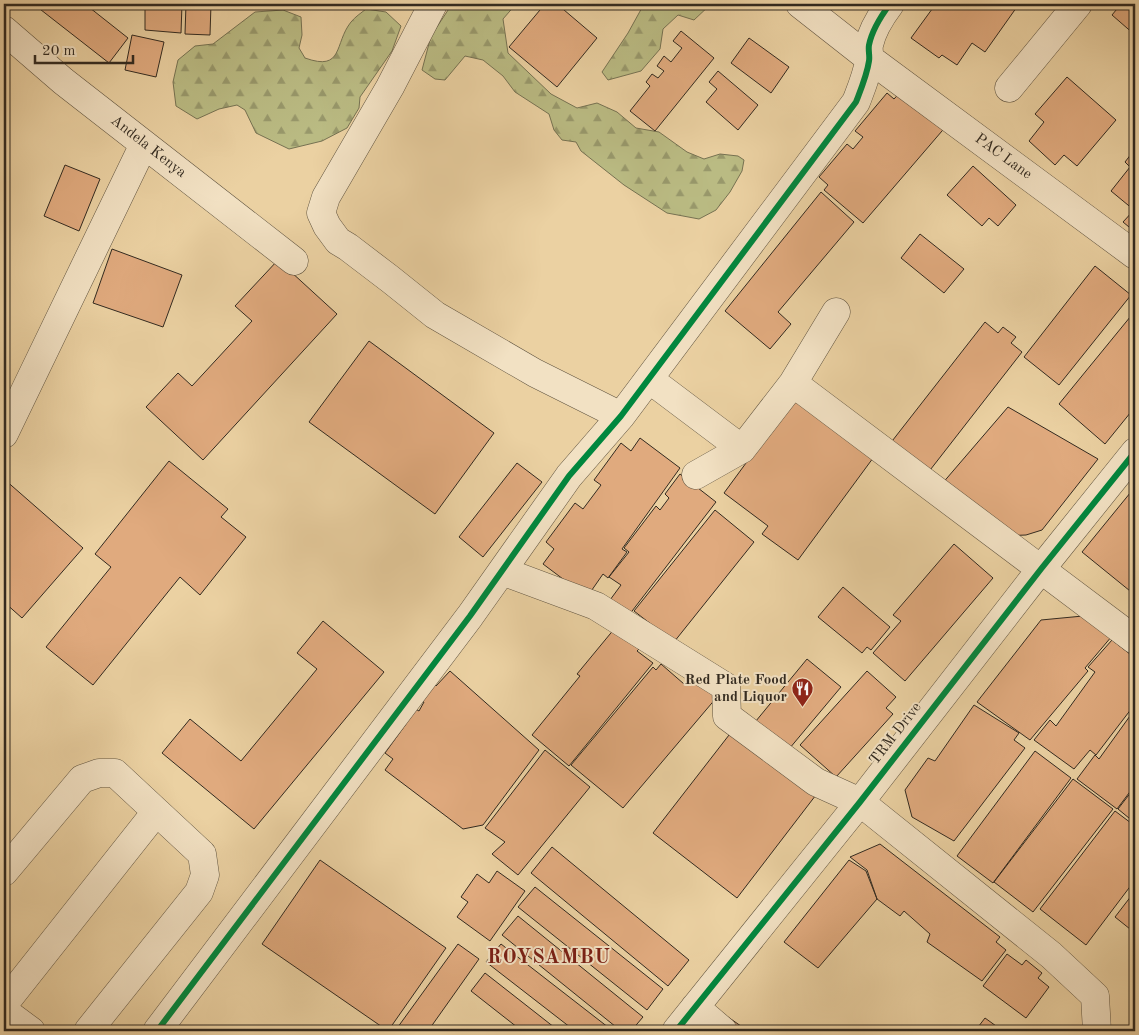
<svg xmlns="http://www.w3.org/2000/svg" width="1139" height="1035" font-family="'Old Standard TT',serif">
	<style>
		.forest { fill: url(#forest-firs); stroke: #767252 }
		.building { fill: #e0aa7e; stroke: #322a20 }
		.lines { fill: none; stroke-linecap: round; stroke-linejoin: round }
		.minor-casing { stroke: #605440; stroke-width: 29 }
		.minor { stroke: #f2e1c3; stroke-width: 28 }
		.cycleway-casing { stroke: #f2e1c3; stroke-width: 9 }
		.cycleway { stroke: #00873e; stroke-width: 6 }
		.labels { text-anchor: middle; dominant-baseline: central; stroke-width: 4; stroke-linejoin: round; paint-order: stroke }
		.street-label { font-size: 15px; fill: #322a20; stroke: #f2e1c3 }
		.poi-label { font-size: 15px; font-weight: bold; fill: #322a20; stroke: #f2e1c3; text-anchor: end }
		.district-label { font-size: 20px; font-weight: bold; letter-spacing: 1px; fill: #7a1f14; stroke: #f2e1c3 }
	</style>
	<defs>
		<pattern id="forest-firs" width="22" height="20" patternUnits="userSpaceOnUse" patternTransform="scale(1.25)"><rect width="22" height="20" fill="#babb83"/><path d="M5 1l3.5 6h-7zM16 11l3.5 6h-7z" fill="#98986b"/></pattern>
	</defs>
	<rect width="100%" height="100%" fill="#ebd1a2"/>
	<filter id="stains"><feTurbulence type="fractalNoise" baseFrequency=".004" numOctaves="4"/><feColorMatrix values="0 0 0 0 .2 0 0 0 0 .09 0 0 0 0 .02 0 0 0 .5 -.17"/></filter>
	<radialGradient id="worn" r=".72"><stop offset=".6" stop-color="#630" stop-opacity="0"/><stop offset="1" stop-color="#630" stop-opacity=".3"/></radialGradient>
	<path class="forest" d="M452 4H516L503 19 508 53 551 94 577 108 597 103 617 112 636 128 659 132 687 152 704 159 720 154 738 156 744 160 742 171 730 192 716 210 699 219 667 213 624 185 581 151 576 142 562 140 554 130 549 114 515 92 503 76 483 60 465 56 445 80 435 79 422 70 431 36Z
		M644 4H711L694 20 678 15 663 29 660 49 641 71 608 80 602 72 628 33Z
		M366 9 386 12 401 26 392 51 360 97 359 108 347 128 322 141 289 149 256 133 245 110 237 105 219 109 197 119 176 106 173 82 178 60 195 46 213 44 255 12 283 10 301 17 302 35 299 48 305 58C344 72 334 43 351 22 355 17 361 13 366 9Z"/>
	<path class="building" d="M37 4H85L128 38 109 63 36 6Z
		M145 4H182L181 33 145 30Z
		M186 4H211L210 35 185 34Z
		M545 4H557L597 38 557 87 509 47Z
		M933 4H1019L985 52 972 43 957 65 942 55 939 58 911 38 935 5Z
		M1121 4H1135V35L1112 15Z
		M681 31 714 58 655 131 630 111 650 86 646 82 652 74 658 78 664 71 657 66 664 56 671 62 682 48 673 41Z
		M132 35 164 42 156 77 125 70Z
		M749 38 789 67 771 93 731 63Z
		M718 71 758 105 738 130 706 102 717 89 709 82Z
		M1067 77 1116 120 1077 166 1064 155 1055 165 1029 141 1044 122 1035 114Z
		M905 87 948 124 863 223 824 190 828 185 819 177 847 144 853 149 863 137 855 131 887 93 894 99Z
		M1135 149V232L1123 222 1134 210 1111 191 1130 167 1125 162Z
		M65 165 100 179 79 231 44 216Z
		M973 166 1016 205 998 226 989 218 982 226 947 195Z
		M821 192 854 222 778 312 791 324 770 349 725 311Z
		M920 234 964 269 944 293 901 258Z
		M112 249 182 275 163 327 93 303Z
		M278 260 337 314 203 460 146 407 178 373 192 386 252 321 235 306Z
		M1095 266 1131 295 1059 385 1024 357Z
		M1135 311V407L1105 444 1059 404Z
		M985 322 998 333 1003 327 1016 337 1011 343 1022 352 927 474 889 445Z
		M369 341 494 433 435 514 309 422Z
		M796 395 876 454 798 560 762 534 768 526 724 493Z
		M1008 407 1098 459 1042 530 1026 535 1000 536 935 492Z
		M640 438 680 468 622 549 627 552 608 578 603 574 587 597 543 564 554 549 546 542 575 503 583 509 601 485 594 480 621 443 631 451Z
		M169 461 228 509 221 517 246 537 200 595 180 577 93 685 46 647 111 567 95 554Z
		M517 463 542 482 483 557 459 537Z
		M680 474 716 502 629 615 610 600 621 585 609 577 629 552 624 548 656 506 660 510 669 498 665 494Z
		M4 479 83 548 22 618 4 602Z
		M1135 487V595L1082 552Z
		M715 510 754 542 674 642 634 611Z
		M954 544 993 578 905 681 873 653 901 621 893 615Z
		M843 587 890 627 871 650 867 647 862 653 818 617Z
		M1083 616 1112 636 1085 668 1088 671 1030 740 977 702 1041 620Z
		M323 621 384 672 254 829 162 753 190 719 241 761 317 669 297 653Z
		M615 628 640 648 637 651 653 663 569 766 532 735 580 676 577 674Z
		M1112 640 1135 658V704L1096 755 1090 750 1074 769 1034 740 1050 720 1056 726 1095 672 1088 667Z
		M807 659 841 687 784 755 751 727Z
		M661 664 684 684 691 675 717 697 623 808 571 765 653 667 656 670Z
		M450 671 539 750 483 825 463 829 385 770 393 759 385 753 406 724 402 721 412 707 419 711 424 702 420 700 433 683 436 686Z
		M867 671 896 697 886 708 893 714 836 777 800 745Z
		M974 705 1019 733 1014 740 1025 748 954 841 912 817 905 790 928 758 935 761Z
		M1135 709V785L1117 809 1077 779 1095 755 1099 759Z
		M736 726 819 791 737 898 653 833Z
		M545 750 590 787 518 875 492 854 505 842 485 828Z
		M1035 751 1071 778 993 883 957 856Z
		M1073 779 1113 809 1033 912 994 882Z
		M1135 787V823L1118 809Z
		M1115 811 1135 826V880L1086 945 1040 909Z
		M880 844 1000 937 996 942 1006 950 982 981 927 942 930 934 904 911 900 916 877 899 867 870 850 857Z
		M552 847 689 960 668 986 531 873Z
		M320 860 446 948 388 1031 262 944Z
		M849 860 866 871 877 899 818 968 784 942Z
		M497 871 525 891 490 941 457 917 468 902 461 897 477 874 489 883Z
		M535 887 663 989 647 1010 518 907Z
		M1135 891V933L1115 917Z
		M518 916 643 1017 631 1031H621L502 935Z
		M458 944 479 959 428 1031H395Z
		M501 944 613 1031H575L486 962Z
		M1007 954 1022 965 1026 960 1042 973 1038 978 1049 987 1026 1018 983 986Z
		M485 973 559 1031H522L471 991Z
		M728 1017 748 1031H717Z
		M985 1018 1003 1031H975Z"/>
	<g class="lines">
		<defs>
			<path id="minor" d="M433 4 390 87 326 197 321 213 327 226 338 241 348 247 390 279 435 315 535 373 621 416
				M800 4 870 59 1135 255
				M4 30 63 81 294 261
				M1009 88 1078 4
				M649 379 742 449
				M793 383 1135 640
				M4 434 144 144
				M696 475 742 449 793 383 836 312
				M502 571 596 606 726 687 727 716 816 782 860 802 1051 955 1095 996 1097 1031
				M4 872 82 779 99 773H115L202 854 205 875 199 892 88 1031
				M4 1004 156 812
				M695 1007 723 1031
				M4 1011 31 1031
				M157 1031 470 616 569 476 621 416 856 102C861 89 867 75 869 61 870 56 868 50 869 45 872 30 881 16 890 4
				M676 1031 860 802 1041 569 1135 452"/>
		</defs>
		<use href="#minor" class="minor-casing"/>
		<use href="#minor" class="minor"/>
		<defs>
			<path id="cycleway" d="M157 1031 470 616 569 476 621 416 856 102C861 89 867 75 869 61 870 56 868 50 869 45 872 30 881 16 890 4
				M676 1031 860 802 1041 569 1135 452"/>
		</defs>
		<use href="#cycleway" class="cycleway-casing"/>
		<use href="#cycleway" class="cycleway"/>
	</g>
	<defs>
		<symbol id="restaurant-pin" viewBox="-11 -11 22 30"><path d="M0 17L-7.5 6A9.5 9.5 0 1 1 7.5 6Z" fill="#8f2418" stroke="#f2e1c3"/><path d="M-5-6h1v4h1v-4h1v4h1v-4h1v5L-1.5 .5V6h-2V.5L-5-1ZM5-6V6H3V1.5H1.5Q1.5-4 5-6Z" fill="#fff"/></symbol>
	</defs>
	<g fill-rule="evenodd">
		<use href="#restaurant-pin" x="790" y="676" width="25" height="34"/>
	</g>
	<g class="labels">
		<g class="street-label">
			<text transform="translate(148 147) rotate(38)">Andela Kenya</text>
			<text transform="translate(1003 157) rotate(36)">PAC Lane</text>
			<text transform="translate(896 734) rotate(-52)">TRM Drive</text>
		</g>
		<g class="poi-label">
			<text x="787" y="680">Red Plate Food<tspan x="787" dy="17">and Liquor</tspan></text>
		</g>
		<g class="district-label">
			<text x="549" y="958">ROYSAMBU</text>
		</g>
	</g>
	<rect width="1139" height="1035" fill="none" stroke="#ebd1a2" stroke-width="20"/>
	<rect x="5" y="5" width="1129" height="1025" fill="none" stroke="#322a20" stroke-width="2.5"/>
	<rect x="10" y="10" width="1119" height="1015" fill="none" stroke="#322a20"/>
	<path d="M35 55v8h98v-8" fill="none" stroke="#322a20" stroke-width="2.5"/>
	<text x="42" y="55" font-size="15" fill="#322a20" stroke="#f2e1c3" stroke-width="4" paint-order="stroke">20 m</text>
	<rect width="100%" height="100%" filter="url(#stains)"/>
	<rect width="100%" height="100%" fill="url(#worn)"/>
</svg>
